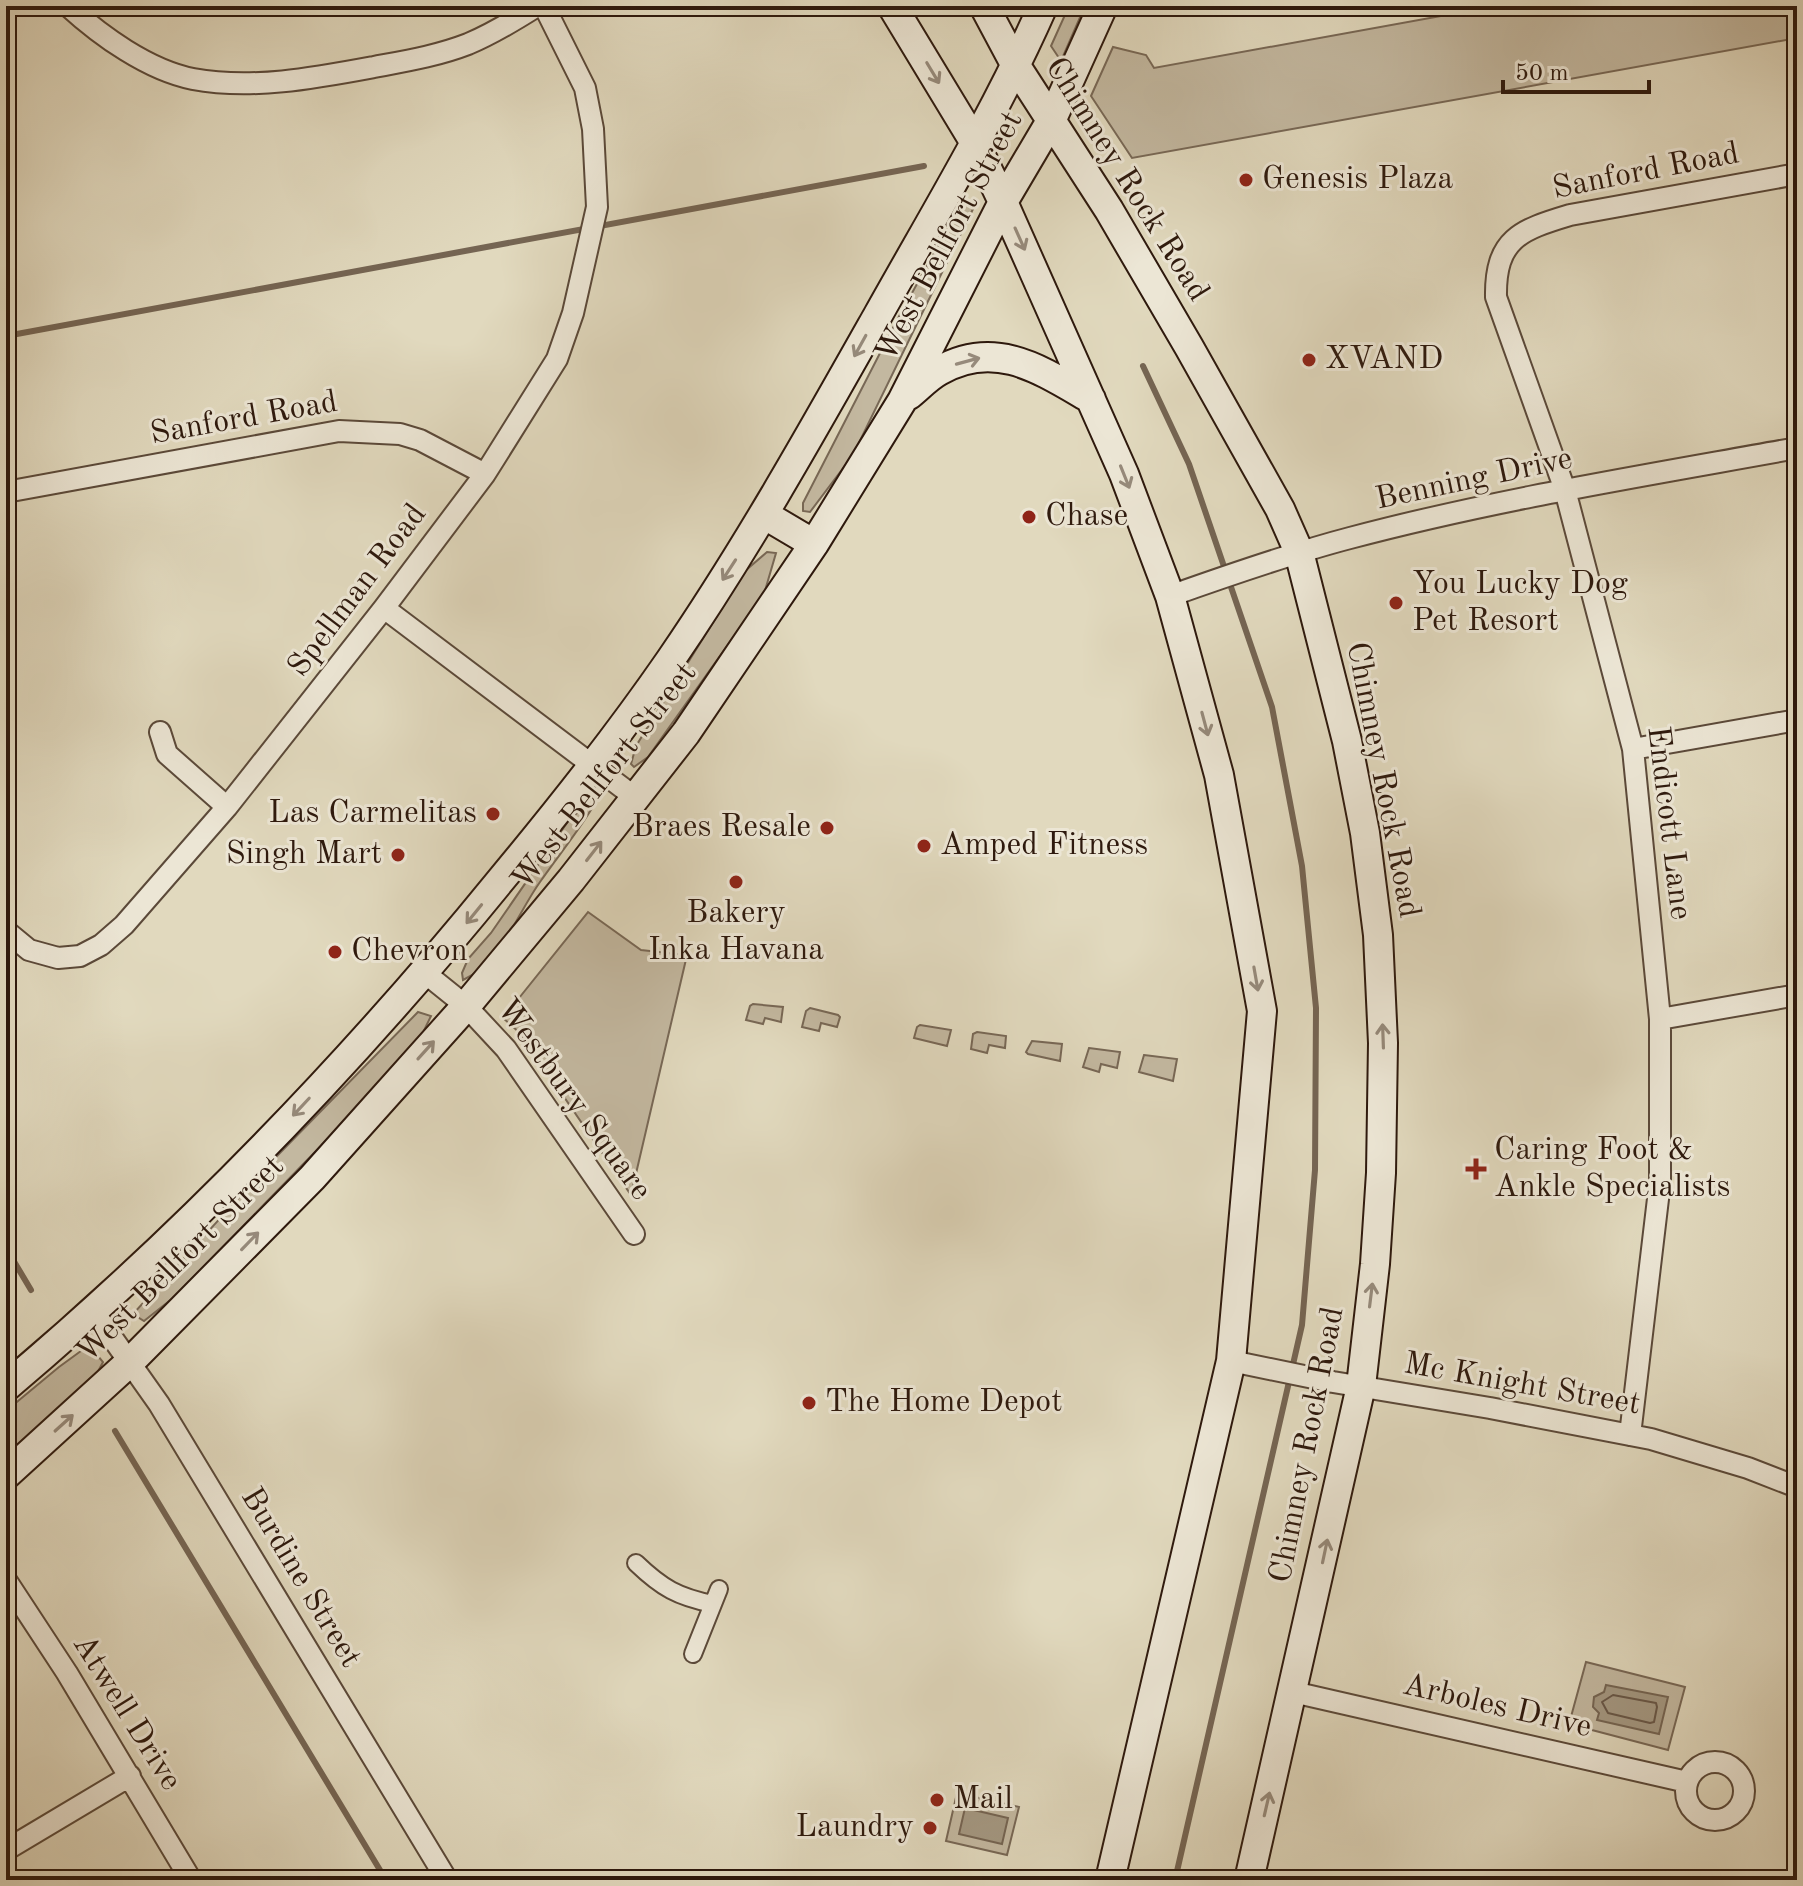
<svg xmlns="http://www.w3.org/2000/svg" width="1803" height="1886" font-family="'Old Standard TT',serif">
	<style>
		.green { fill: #c3b8a0; stroke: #786856; stroke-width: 2 }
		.water { fill: #a49882; stroke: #756553; stroke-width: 2 }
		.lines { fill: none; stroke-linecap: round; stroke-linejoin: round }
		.shore { stroke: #695848; stroke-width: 2 }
		.stream { stroke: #756553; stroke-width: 6 }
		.pedestrian-casing { stroke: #5b4939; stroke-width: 20 }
		.minor-casing { stroke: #5b4939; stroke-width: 24 }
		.secondary-casing { stroke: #2e190d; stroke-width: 32 }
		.pedestrian { stroke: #ece6d5; stroke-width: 16 }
		.minor { stroke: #ece6d5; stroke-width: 20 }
		.secondary { stroke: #ece6d5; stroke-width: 28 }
		.oneway { stroke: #968a7b }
		.poi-dot { fill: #8f2418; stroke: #ece6d5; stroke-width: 3 }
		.labels { text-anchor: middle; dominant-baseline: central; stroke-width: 6; stroke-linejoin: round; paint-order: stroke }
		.street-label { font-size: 32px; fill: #2e190d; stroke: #ece6d5 }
		.poi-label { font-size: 32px; fill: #2e190d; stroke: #ece6d5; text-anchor: start }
	</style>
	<rect width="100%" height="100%" fill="#e1d9be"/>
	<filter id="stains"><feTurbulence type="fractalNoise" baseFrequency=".0025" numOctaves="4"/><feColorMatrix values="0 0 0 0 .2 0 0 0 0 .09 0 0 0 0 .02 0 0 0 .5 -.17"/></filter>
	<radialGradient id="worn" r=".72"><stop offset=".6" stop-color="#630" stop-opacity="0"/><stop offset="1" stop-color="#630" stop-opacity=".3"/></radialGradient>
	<path class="green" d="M1069 6H1085L1061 61 1051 46Z
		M1496 6H1797V38L1132 158 1091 96 1113 47 1146 55 1154 68Z
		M963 201 973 209 853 455 810 512 803 511V503L897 320Z
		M767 552 776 553 764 594 648 757 634 767 631 764 636 746 745 571Z
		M587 804 594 805C578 832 558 856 540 882 517 914 501 963 463 980L462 973 468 959 491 933 569 820Z
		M588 912 641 950 687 955 631 1195 521 1034 503 1018Z
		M753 1004 783 1007 781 1022 765 1018 763 1024 746 1020 750 1006Z
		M810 1008 838 1015 840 1017 837 1027 821 1023 819 1031 802 1027 806 1011Z
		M418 1012 431 1016 415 1049 173 1298 144 1321 133 1314 275 1158Z
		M920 1025 951 1030 947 1046 914 1038 917 1027Z
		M977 1032 1006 1036 1005 1048 989 1045 987 1053 971 1049 973 1034Z
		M1032 1041 1062 1044 1060 1061 1028 1054 1026 1052Z
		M1089 1048 1120 1052 1117 1068 1101 1064 1099 1072 1083 1067Z
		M1144 1055 1177 1059 1173 1081 1139 1072Z
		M85 1348 93 1350 103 1362 94 1379 6 1455V1411L59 1367Z
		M1586 1662 1685 1687 1668 1750 1569 1724Z
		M957 1793 1019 1807 1007 1855 946 1841Z"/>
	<path class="water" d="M1606 1685 1668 1697 1659 1734 1597 1720 1599 1713 1593 1707 1594 1697 1604 1692Z
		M965 1808 1008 1818 1002 1844 959 1834Z"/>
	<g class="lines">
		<path class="shore" d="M1613 1695 1656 1703 1657 1707 1654 1722 1650 1723 1608 1713 1602 1702Z"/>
		<path class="stream" d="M6 336 924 166
			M1143 366 1189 464 1272 707 1302 866 1316 1008 1315 1170 1302 1325 1175 1880
			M6 1248 31 1290
			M115 1431 386 1880"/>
		<defs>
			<path id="pedestrian" d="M636 1563C662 1588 678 1597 713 1604
				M693 1654 719 1589"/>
			<path id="minor" d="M68 6C101 36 148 70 193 79 252 90 315 78 374 67 406 61 437 56 468 44 492 34 515 20 537 6
				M6 492 339 431 400 434 420 440 485 474
				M1170 596C1229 575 1289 554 1350 538 1497 499 1648 475 1797 448
				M384 608 636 798
				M160 732 167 754 227 807
				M1633 749 1797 720
				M6 931 29 950 58 958 80 956 101 945 124 925 227 807 384 608 485 474 557 359 573 313 597 207 593 129 585 88 544 6
				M425 973 466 1006 506 1049 634 1234
				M1660 1019 1797 995
				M94 1312 159 1404 447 1880
				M1231 1361 1333 1382 1490 1408 1651 1439 1748 1468 1797 1487
				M1630 1435 1660 1182V1019L1633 749 1565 490 1496 297C1495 239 1520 230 1570 215L1797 174
				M6 1580 67 1673 191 1880
				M1293 1692 1687 1782
				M1686 1791a29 29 0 1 1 58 0a29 29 0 1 1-58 0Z
				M6 1850 130 1776"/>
			<path id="secondary" d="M892 6 975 143 1003 202 1124 474 1170 596 1219 775 1262 1011 1231 1361 1110 1880
				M984 6 1016 66 1109 210 1189 347 1280 509 1299 552 1347 741 1365 833 1378 935 1383 1043 1381 1173 1375 1264 1361 1386 1249 1880
				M909 395C919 387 928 377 939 371 995 338 1041 370 1091 399
				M765 515 814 544
				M6 1387C187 1234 351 1064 500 881 560 809 618 736 671 659 747 548 812 432 878 315 935 213 996 113 1043 6
				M6 1475 131 1361 312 1178 466 1006 571 880 686 733 814 544 902 401 1003 202 1052 119 1103 6"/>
		</defs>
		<use href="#pedestrian" class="pedestrian-casing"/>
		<use href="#minor" class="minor-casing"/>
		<use href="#secondary" class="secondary-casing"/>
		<use href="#pedestrian" class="pedestrian"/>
		<use href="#minor" class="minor"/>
		<use href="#secondary" class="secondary"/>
	</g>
	<defs><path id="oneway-shaft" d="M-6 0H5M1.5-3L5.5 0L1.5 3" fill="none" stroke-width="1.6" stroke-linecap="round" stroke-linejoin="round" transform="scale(2)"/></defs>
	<g class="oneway">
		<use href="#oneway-shaft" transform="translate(933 73) rotate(59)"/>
		<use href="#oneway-shaft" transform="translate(1020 239) rotate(66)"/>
		<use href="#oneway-shaft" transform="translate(860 346) rotate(119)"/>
		<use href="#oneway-shaft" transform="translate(968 361) rotate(-15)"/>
		<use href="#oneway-shaft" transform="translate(1125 477) rotate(68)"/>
		<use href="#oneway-shaft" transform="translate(729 570) rotate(123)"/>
		<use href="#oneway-shaft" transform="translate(1205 724) rotate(75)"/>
		<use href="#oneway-shaft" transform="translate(594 851) rotate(-52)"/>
		<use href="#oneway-shaft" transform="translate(474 914) rotate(129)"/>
		<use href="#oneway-shaft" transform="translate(1256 979) rotate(80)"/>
		<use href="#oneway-shaft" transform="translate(1383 1036) rotate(-92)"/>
		<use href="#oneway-shaft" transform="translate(426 1050) rotate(-48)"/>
		<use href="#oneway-shaft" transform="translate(301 1107) rotate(133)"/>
		<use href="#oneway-shaft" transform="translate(250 1241) rotate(-46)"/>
		<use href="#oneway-shaft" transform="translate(1371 1295) rotate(-83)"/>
		<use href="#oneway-shaft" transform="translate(64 1423) rotate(-42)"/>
		<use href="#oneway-shaft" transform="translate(1325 1551) rotate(-78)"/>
		<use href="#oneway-shaft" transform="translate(1267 1804) rotate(-77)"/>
	</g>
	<g class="poi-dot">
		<circle cx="1246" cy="180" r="8"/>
		<circle cx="1309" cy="360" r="8"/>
		<circle cx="1029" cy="517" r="8"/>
		<circle cx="1396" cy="603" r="8"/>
		<circle cx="493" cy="814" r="8"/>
		<circle cx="827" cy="828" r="8"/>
		<circle cx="924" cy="846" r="8"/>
		<circle cx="398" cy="855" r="8"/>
		<circle cx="736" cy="882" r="8"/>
		<circle cx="335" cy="952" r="8"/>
		<path d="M1472 1157h8v8h8v8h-8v8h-8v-8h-8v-8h8z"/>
		<circle cx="809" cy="1403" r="8"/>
		<circle cx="937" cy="1800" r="8"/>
		<circle cx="930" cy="1828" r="8"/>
	</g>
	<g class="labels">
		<g class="street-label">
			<text transform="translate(1646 172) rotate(-11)">Sanford Road</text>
			<text transform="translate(1126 180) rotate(58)">Chimney Rock Road</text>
			<text transform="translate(950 237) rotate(-62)">West Bellfort Street</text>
			<text transform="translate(244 419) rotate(-10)">Sanford Road</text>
			<text transform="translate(1474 480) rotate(-12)">Benning Drive</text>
			<text transform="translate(358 591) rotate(-53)">Spellman Road</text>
			<text transform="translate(605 777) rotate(-52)">West Bellfort Street</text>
			<text transform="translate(1382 780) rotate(79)">Chimney Rock Road</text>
			<text transform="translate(1668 823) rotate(83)">Endicott Lane</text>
			<text transform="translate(573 1100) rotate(54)">Westbury Square</text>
			<text transform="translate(181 1260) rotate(-45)">West Bellfort Street</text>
			<text transform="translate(1522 1385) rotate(10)">Mc Knight Street</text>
			<text transform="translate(1308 1445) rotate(-79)">Chimney Rock Road</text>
			<text transform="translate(300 1578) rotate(59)">Burdine Street</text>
			<text transform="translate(1497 1707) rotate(13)">Arboles Drive</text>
			<text transform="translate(126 1713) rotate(58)">Atwell Drive</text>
		</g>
		<g class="poi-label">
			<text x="1262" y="180">Genesis Plaza</text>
			<text x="1325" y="360">XVAND</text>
			<text x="1045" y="517">Chase</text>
			<text x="1412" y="585">You Lucky Dog<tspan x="1412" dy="37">Pet Resort</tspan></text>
			<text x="477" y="814" text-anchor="end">Las Carmelitas</text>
			<text x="811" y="828" text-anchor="end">Braes Resale</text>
			<text x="940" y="846">Amped Fitness</text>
			<text x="382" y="855" text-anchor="end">Singh Mart</text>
			<text x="736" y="914" text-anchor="middle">Bakery<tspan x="736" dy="37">Inka Havana</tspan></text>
			<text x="351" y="952">Chevron</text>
			<text x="1494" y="1151">Caring Foot &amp;<tspan x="1494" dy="37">Ankle Specialists</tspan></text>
			<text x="825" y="1403">The Home Depot</text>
			<text x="953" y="1800">Mail</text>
			<text x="914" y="1828" text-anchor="end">Laundry</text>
		</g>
	</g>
	<rect width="1803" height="1886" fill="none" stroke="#e1d9be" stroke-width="32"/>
	<rect x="8" y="8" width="1787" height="1870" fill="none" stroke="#2e190d" stroke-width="4"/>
	<rect x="16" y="16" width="1771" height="1854" fill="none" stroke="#2e190d" stroke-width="2"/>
	<path d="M1503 80v12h146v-12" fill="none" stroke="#2e190d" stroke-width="4"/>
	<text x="1515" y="80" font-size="24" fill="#2e190d" stroke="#ece6d5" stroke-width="6" paint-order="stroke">50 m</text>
	<rect width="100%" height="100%" filter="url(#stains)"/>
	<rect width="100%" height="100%" fill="url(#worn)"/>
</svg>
